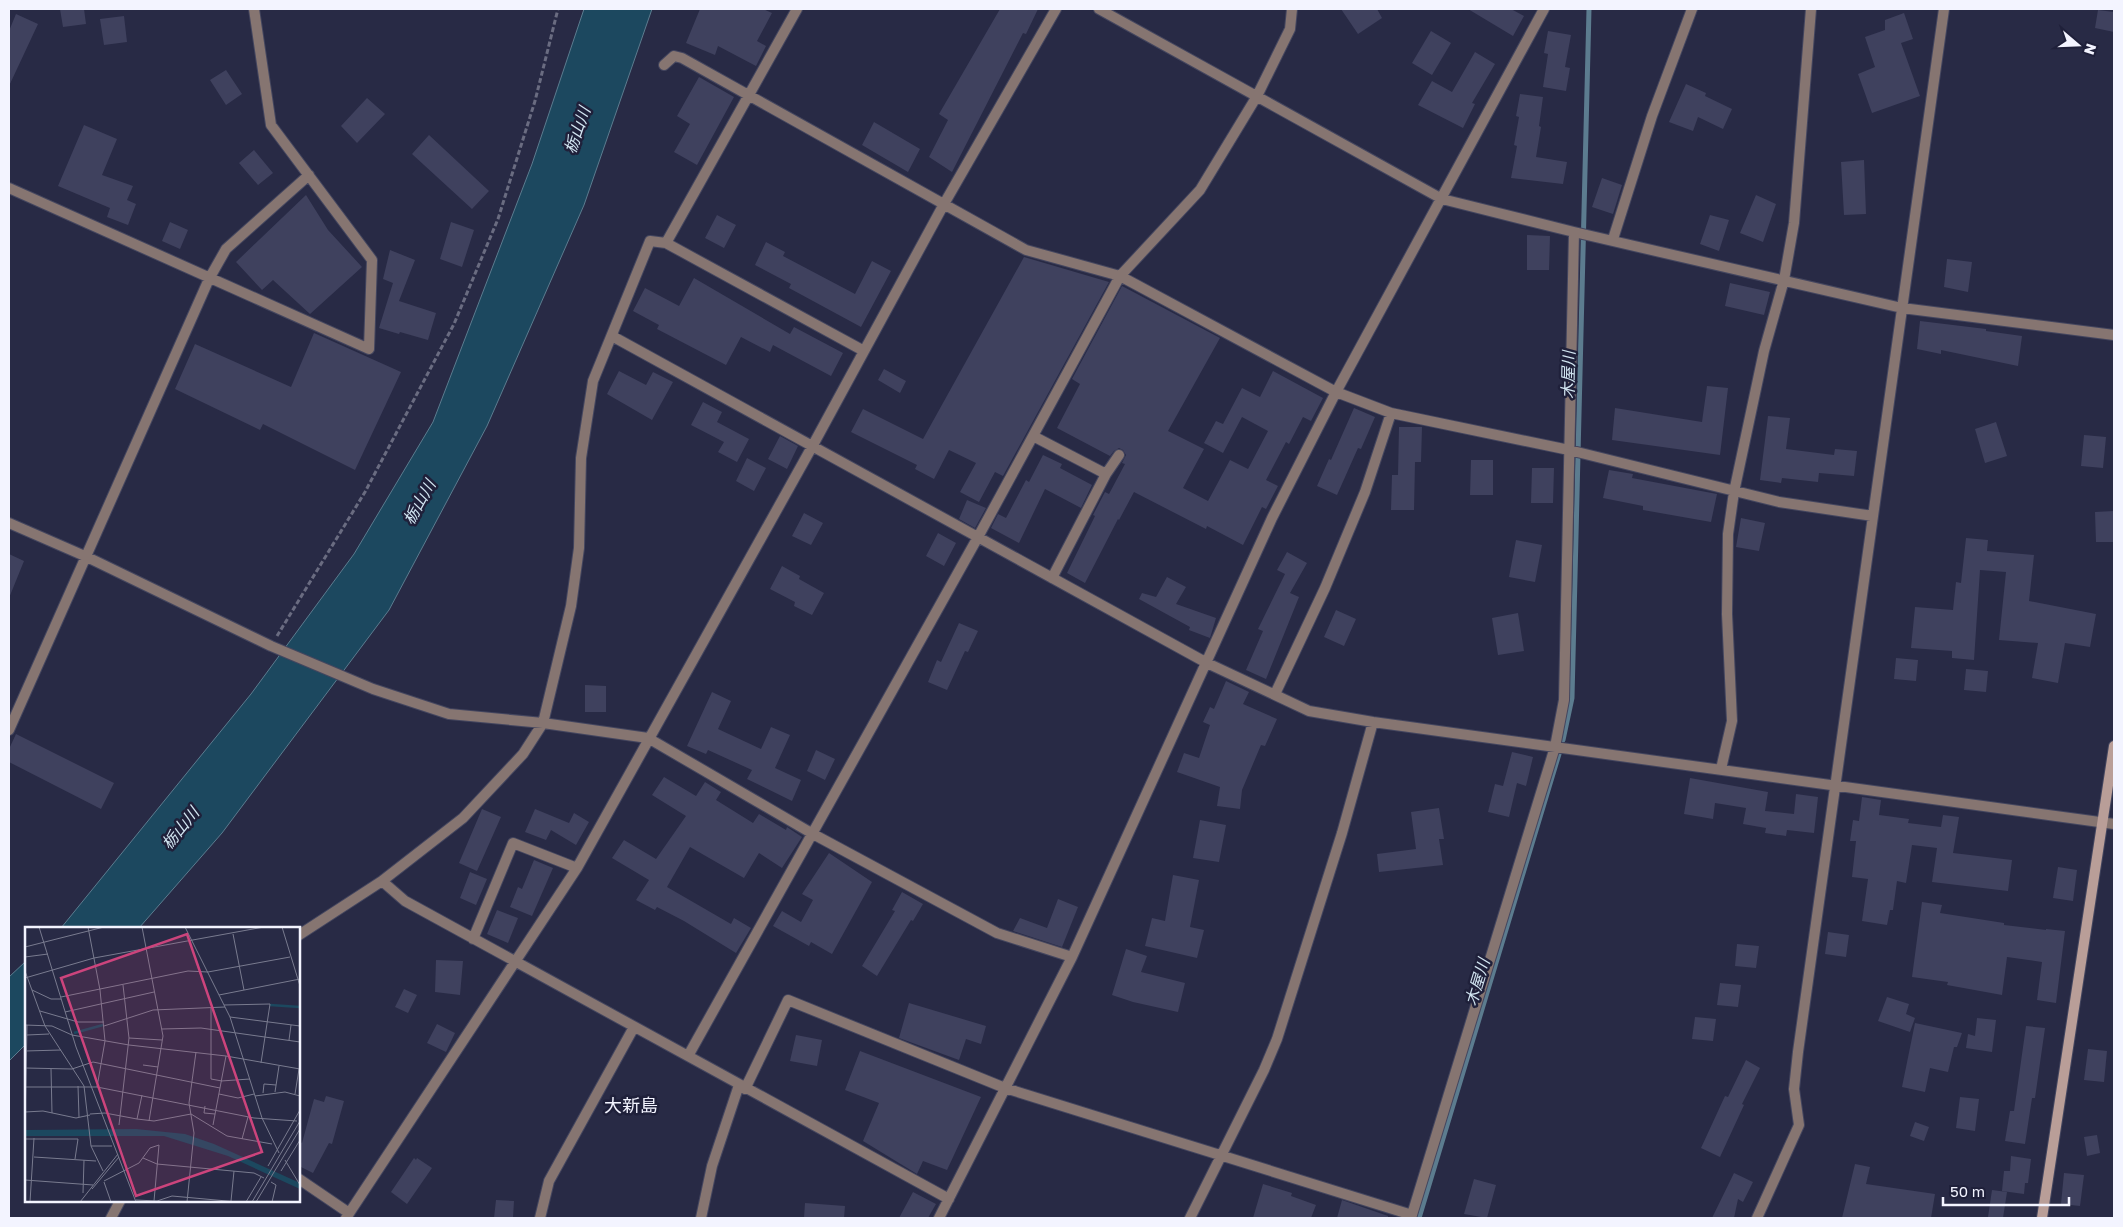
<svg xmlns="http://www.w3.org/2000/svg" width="2123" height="1227" font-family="'Golos Text','Noto Sans JP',sans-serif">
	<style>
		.water { fill: #1c485f; stroke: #5c7c8f }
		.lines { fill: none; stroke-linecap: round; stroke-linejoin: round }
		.stream { stroke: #5c7c8f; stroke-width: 5 }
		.building { fill: #3f415e }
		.street-casing { stroke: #44465f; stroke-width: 12 }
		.secondary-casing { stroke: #44465f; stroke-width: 12 }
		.path { stroke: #6a6c81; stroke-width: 3; stroke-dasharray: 5 2.5; stroke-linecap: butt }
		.street { stroke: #867571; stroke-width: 10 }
		.secondary { stroke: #b99e98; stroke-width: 10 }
		.labels { text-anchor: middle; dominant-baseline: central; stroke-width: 5; stroke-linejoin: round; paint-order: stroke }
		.water-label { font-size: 16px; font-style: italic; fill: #d3e6f2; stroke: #1f203a }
		.quarter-label { font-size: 18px; fill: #f3f4ff; stroke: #1f203a }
		.inset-river { fill: none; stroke: #1c485f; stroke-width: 2.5 }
		.inset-road { fill: none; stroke: #797b8f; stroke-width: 1 }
		.view { fill: #cc447c; fill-opacity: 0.15; stroke: #cc447c; stroke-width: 2.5 }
		.inset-edge { fill: none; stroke: #f3f4ff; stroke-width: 2.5 }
	</style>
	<rect width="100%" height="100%" fill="#282a45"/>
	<path class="water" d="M584 9H652L584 205 487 426 389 610 222 833 139 928H61L251 694 354 554 433 422 532 164Z
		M26 961V1044L9 1061V977Z"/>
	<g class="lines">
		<path class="stream" d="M1563 740 1572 698 1589 9
			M1419 1218 1559 754"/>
	</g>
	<path class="building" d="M60 9H84L86 24 63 27Z
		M700 9H763L772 13 757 41 766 46 756 66 718 46 715 55 686 43Z
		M1000 9H1038L1026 34 1023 33 952 172 929 157 948 120 939 114Z
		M1341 9H1377L1382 18 1358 34Z
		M1468 9H1511L1524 16 1513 36Z
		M2098 10 2114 12V32L2095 28Z
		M1904 13 1913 39 1901 43 1920 96 1872 113 1858 74 1875 67 1865 37 1885 30V20Z
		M16 14 38 24 9 86V31Z
		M124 16 127 42 104 45 100 19Z
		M1431 31 1451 43 1432 75 1412 63Z
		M1548 31 1571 35 1565 67 1570 68 1566 91 1543 87 1548 54 1544 53Z
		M1475 52 1495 64 1472 103 1475 104 1463 128 1418 105 1432 81 1452 92Z
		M226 70 242 94 226 105 210 80Z
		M699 77 734 97 697 165 674 152 690 124 677 116Z
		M1686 84 1706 93 1705 96 1732 109 1723 129 1698 117 1693 131 1669 122Z
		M1520 94 1543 97 1539 126 1541 127 1536 157 1567 162 1563 184 1511 178 1517 146 1514 145 1519 117 1516 116Z
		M367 98 385 114 357 143 341 126Z
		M874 122 920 149 908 172 862 145Z
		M84 125 117 139 102 175 133 186 127 200 136 204 128 225 107 217 110 208 58 186Z
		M429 135 489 191 472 209 412 154Z
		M254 150 273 173 258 185 239 163Z
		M1864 160 1866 214 1844 215 1841 162Z
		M1602 178 1622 185 1613 214 1592 207Z
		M306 195 328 230 362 267 310 314 273 280 262 290 236 262Z
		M1756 195 1776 204 1763 242 1740 233Z
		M717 215 736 225 724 248 705 238Z
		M1710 215 1729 220 1719 251 1700 244Z
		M170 222 188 230 180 249 162 241Z
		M451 222 474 230 462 267 440 259Z
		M1527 235 1550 236 1549 270H1527Z
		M766 242 785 252 783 256 855 294 872 261 891 271 861 327 789 288 791 284 755 265Z
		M390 250 415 260 399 301 436 313 428 340 400 332 399 334 379 328 393 283 383 279Z
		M1024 257 1109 282 1003 476 995 472 979 502 960 492 976 463 949 450 934 479 915 469 917 465 851 432 863 409 923 439Z
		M1947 259 1972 262 1968 292 1944 287Z
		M694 278 790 334 794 327 843 353 831 376 773 345 770 352 741 337 726 365 657 329 659 325 633 311 645 288 679 306Z
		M1730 283 1770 292 1764 315 1725 306Z
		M1122 286 1220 338 1168 431 1204 449 1183 488 1208 501 1230 460 1248 469 1268 431 1242 417 1223 453 1204 443 1216 421 1223 424 1242 388 1260 397 1273 371 1323 398 1311 421 1303 417 1289 444 1286 442 1266 480 1278 486 1266 509 1262 507 1243 545 1207 526 1206 529 1134 492 1119 520 1118 519 1085 583 1067 573 1095 516 1093 515 1105 492 1109 494 1125 464 1122 463 1126 455 1123 450 1119 448 1114 451 1110 456 1057 428 1080 384 1072 379Z
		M1920 321 1986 329V331L2022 336 2018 366 1941 350V354L1917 349Z
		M314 333 401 372 355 470 263 424 260 430 175 389 195 344 291 387Z
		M884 369 906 381 900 393 878 380Z
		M619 371 646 385 653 372 673 382 652 420 607 394Z
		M1707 386 1728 388 1720 455 1612 440 1615 408 1702 422Z
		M703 402 722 412 717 422 749 439 737 462 718 452 724 442 691 425Z
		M1354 408 1375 417 1361 449 1358 448 1337 495 1317 486 1329 459 1331 460Z
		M1768 416 1790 418 1786 449 1834 455 1835 449 1857 451 1854 476 1819 473 1818 482 1782 478 1781 483 1760 480Z
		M1996 422 2007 456 1985 463 1975 429Z
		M1399 427H1422L1421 462H1415L1414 510H1391L1392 475H1398Z
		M2084 435 2106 437 2103 468 2081 466Z
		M780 436 798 446 787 469 768 459Z
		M1043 455 1062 464 1060 468 1092 485 1081 508 1045 489 1019 543 991 528 998 514 1006 518 1026 480 1029 482Z
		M747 458 766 468 754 491 736 481Z
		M1471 460H1493V495H1470Z
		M1532 468H1554L1553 503H1531Z
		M1609 470 1633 474 1632 478 1717 494 1711 522 1643 510V506L1603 498Z
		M967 500 986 508 975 528 959 519Z
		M2114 511V542H2096L2095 512Z
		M804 513 823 523 811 545 792 536Z
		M1741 518 1765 523 1759 551 1736 547Z
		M938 533 956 543 944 566 926 556Z
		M1966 538 1988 540 1987 551 2034 555 2029 601 2096 614 2090 647 2065 643 2058 683 2032 678 2038 643 1999 640 2006 572 1980 570 1974 660 1952 658V651L1911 648 1915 607 1953 610 1956 582 1961 583Z
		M1516 540 1542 545 1535 582 1509 577Z
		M1287 552 1307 563 1290 593 1299 597 1266 679 1246 670 1263 631 1258 629 1285 574 1277 570Z
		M9 554 24 561 9 598Z
		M782 566 800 576 799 579 824 593 812 615 794 606 795 602 770 589Z
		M1167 577 1186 587 1176 604 1216 618 1210 638 1189 630 1190 627 1139 599 1142 593 1156 597Z
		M1336 610 1356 619 1344 646 1324 637Z
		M1518 613 1524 651 1498 655 1492 618Z
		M959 623 978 631 968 652 965 651 947 690 928 682 937 660 941 662Z
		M1896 658 1918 660 1916 681 1894 679Z
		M1966 669 1988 671 1986 692 1964 690Z
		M1226 681 1249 692 1243 704 1277 719 1265 746 1261 745 1242 790 1240 809 1217 806 1220 787 1177 772 1184 753 1199 758 1210 725 1203 722 1210 707 1214 709Z
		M585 685 606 686V712H585Z
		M712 692 731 701 718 729 761 749 771 727 790 735 775 768 801 780 792 801 747 779 752 770 708 750 706 754 687 746Z
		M16 734 114 783 101 809 9 762V749Z
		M816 750 835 759 825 780 807 771Z
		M1512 752 1533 757 1526 786 1517 783 1509 817 1488 812 1495 784 1503 786Z
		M664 777 696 796 705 782 721 792 716 800 753 823 759 814 786 830 787 827 802 837 782 868 759 853 744 878 690 847 667 887 731 924 734 918 751 928 736 953 684 921 657 907 655 910 636 900 649 880 612 858 624 840 656 859 686 816 652 795Z
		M1690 778 1768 792 1765 811 1794 814 1796 794 1818 797 1814 833 1787 830 1786 836 1765 833 1766 828 1743 824 1746 808 1715 803 1713 819 1684 814Z
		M1862 797 1881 800 1879 815 1909 819 1908 823 1941 827 1943 815 1959 817 1953 853 2012 860 2008 891 1932 882 1937 848 1912 845 1906 883 1897 881 1893 910H1890L1887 925 1862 921 1868 879 1852 877 1856 841H1850L1853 820 1859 821Z
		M1439 808 1444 839H1439L1443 865 1379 872 1377 854 1416 849 1411 812Z
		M482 809 501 817 477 871 459 863Z
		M535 809 569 823 574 813 589 822 576 845 551 830 546 840 525 832Z
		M1200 820 1226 825 1219 862 1193 858Z
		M829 853 872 882 832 954 811 942 809 946 773 926 782 911 801 922 813 900 802 894Z
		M534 860 553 868 532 916 510 907 518 887 522 889Z
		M2058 867 2077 870 2073 901 2053 898Z
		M470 872 487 879 476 905 460 898Z
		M1173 875 1199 880 1190 927 1204 930 1197 958 1145 946 1152 918 1165 921Z
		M902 892 923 904 913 921 911 920 877 976 862 966 895 911 892 910Z
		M1058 899 1078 907 1062 947 1013 931 1020 918 1047 928Z
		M1922 902 1942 905 1940 913 2004 923V925L2046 930V929L2065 931 2056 1003 2037 1000 2042 962 2007 957 2002 995 1947 985 1948 982 1912 977Z
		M497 910 518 918 508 943 487 934Z
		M1828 932 1849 935 1846 957 1825 954Z
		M1737 944 1759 946 1756 968 1735 966Z
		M1126 949 1147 956 1141 972 1185 983 1178 1012 1133 1002 1112 995Z
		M436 960 463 961 460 995 435 992Z
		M1720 983 1741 985 1738 1007 1717 1005Z
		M404 989 417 995 408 1013 395 1007Z
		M1887 997 1909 1004 1906 1014 1915 1018 1910 1032 1878 1021Z
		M909 1003 986 1026 981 1044 966 1039 959 1060 899 1038Z
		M1695 1017 1716 1019 1713 1041 1692 1039Z
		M1977 1018 1996 1020 1992 1052 1966 1048 1968 1034 1975 1036Z
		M1915 1023 1962 1033 1957 1047H1954L1948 1072 1930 1068 1925 1092 1902 1087Z
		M437 1024 455 1033 446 1052 427 1043Z
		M2026 1026 2045 1028 2035 1098H2032L2025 1144 2005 1141 2010 1111H2014Z
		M796 1035 822 1040 817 1066 790 1061Z
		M2088 1049 2107 1051 2104 1082 2084 1080Z
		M860 1051 981 1097 947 1170 923 1161 917 1174 863 1141 879 1103 845 1090Z
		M1746 1060 1760 1068 1742 1104 1744 1105 1720 1157 1701 1148 1725 1096 1728 1097Z
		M326 1096 344 1101 332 1144 329 1143 313 1173 299 1166V1141L302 1143 314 1099 324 1102Z
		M1960 1097 1979 1099 1975 1131 1956 1128Z
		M1915 1122 1929 1127 1924 1141 1910 1136Z
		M2097 1135 2100 1153 2087 1156 2084 1137Z
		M2011 1156 2031 1159 2028 1183H2025L2024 1194 2002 1191 2004 1171H2010Z
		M414 1158 416 1160 417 1158 432 1168 407 1204 391 1192Z
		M1855 1164 1870 1167 1866 1184 1935 1194 1931 1218H1842Z
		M1734 1173 1753 1182 1743 1202 1738 1199 1734 1218H1712Z
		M2064 1173 2084 1175 2080 1206 2061 1204Z
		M1474 1179 1496 1185 1487 1218 1464 1214Z
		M1263 1184 1292 1193 1291 1196 1316 1205 1311 1218H1253Z
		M1992 1190 2007 1192 2003 1218 1988 1217Z
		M913 1192 936 1204 928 1218H899Z
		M496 1200 514 1201 513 1218H494Z
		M1342 1200 1388 1216V1218H1337Z
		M805 1203 845 1206 844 1218H804Z"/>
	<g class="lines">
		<defs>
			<path id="street" d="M797 9 666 243 864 351
				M1099 9 1442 199 1574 232 1902 308 2114 335
				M664 65 674 56 682 58 1026 250 1120 276 1336 392 1391 413 1569 450 1779 502 1873 516
				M9 188 369 349 372 260 271 125 254 9
				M1613 239 1652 116 1692 9
				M612 336 1207 663 1309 711 1373 722 2114 824
				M1033 436 1106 474
				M9 523 87 557 271 646 373 689 449 714 543 723 648 738 813 834 997 933 1072 957
				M1052 578 1106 474 1119 455
				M1275 694 1325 588 1365 492 1391 413
				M9 730 209 279 226 249 309 175
				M1721 769 1732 721 1727 614 1728 534 1734 492 1764 351 1784 280 1794 223 1811 9
				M382 881 405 901 949 1199
				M299 935 382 881 463 818 523 754 543 723 571 606 579 548 581 458 593 381 650 241 666 243
				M473 939 513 843 577 868
				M688 1056 978 537 1120 276 1200 190 1257 96 1290 29 1292 9
				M745 1089 788 1000 1005 1088 1412 1215
				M299 1179 349 1213
				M111 1218 120 1201
				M346 1218 577 868 813 445 944 204 1056 9
				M540 1218 549 1181 634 1027
				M701 1218 712 1166 739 1085
				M939 1218 1072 957 1272 518 1336 392 1544 9
				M1190 1218 1264 1070 1277 1039 1342 833 1373 722
				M1411 1218 1555 747 1564 700 1574 232
				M1757 1218 1799 1125 1794 1089 1798 1052 1944 9"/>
			<path id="secondary" d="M2042 1218 2114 746"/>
		</defs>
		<use href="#street" class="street-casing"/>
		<use href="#secondary" class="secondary-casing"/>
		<path class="path" d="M277 636 365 492 454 324 498 219 535 101 558 9"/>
		<use href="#street" class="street"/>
		<use href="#secondary" class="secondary"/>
	</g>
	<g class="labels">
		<g class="water-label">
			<text transform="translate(577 130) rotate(-71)">栃山川</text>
			<text transform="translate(1568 375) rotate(-89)">木屋川</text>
			<text transform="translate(419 502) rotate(-61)">栃山川</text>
			<text transform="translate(180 828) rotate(-51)">栃山川</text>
			<text transform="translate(1477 982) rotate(-73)">木屋川</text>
		</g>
		<g class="quarter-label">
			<text x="631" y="1105">大新島</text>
		</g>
	</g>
	<g transform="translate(25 927)">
		<rect width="275" height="275" fill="#282a45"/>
		<path d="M111 202 160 207 189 217 275 256V262L203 229 139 209H0V203Z" fill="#1c485f"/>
		<path class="inset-river" d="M245 78 275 80M49 106 78 98"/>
		<path class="inset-road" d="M14 0 51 120 111 275M63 0 75 63 80 114 72 160M117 0 138 109 124 194M160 0 205 90 237 191 254 226M257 0 275 59M208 7 219 63M0 20 79 0M0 30 23 27M0 44 20 99 59 159 66 219 78 244M0 51 69 31 239 0M7 63 26 72H36M194 68 275 52M36 70 163 44 183 45 265 30M199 78 245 77 236 136M186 81V152L197 154M15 84 53 95H79M40 85 129 65M205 90 275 99M0 98 27 99 47 108 104 118 201 129 275 142M79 99 128 83 200 80M137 102 176 101 275 115M2 108 24 107M104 111 137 113M264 113 266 98M0 124 36 123M118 138 133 140M0 141 47 142 68 135 195 161M26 142 27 186M196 154 225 152M53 159 54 190M0 160H72L229 191 272 194M250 165 254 139M238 166 239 157 251 158M194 167 213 171 229 167M270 167 274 142M230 169 260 165 275 169M180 179 179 186 190 187M0 185 18 184 51 191 65 188M65 187 80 186 112 192 117 168M112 192 129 194 166 187 202 209 247 217M0 198 2 98M94 198 104 111 98 58M188 198 201 129M0 212H53M217 212 223 190M66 219H87M9 230 71 234M118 231 132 237 229 246 239 251M50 232 53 212M260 233 275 258M243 239 275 183M256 244 275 213M0 253 68 258M79 254 114 236 125 221 134 218 129 274M79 255 86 275M246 255 251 258 247 275M67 262 94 230M58 266 59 233M111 273 132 274 147 269 213 275M206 274 209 244M5 275 9 211M55 275 93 227M162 275 169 206 164 176 171 125M221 275 236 250M227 275 275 194M231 275 275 202"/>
		<path class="view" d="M162 7 237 225 111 269 36 51Z"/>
		<rect width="275" height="275" class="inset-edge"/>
	</g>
	<rect width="2123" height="1227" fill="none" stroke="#f3f4ff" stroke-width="20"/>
	<g transform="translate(2078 45) rotate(109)" stroke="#1f203a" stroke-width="4" paint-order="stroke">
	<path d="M0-4L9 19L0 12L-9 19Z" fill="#f3f4ff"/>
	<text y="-8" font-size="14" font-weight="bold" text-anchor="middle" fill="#f3f4ff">N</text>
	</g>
	<path d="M1943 1197v8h126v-8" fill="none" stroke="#f3f4ff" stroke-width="2.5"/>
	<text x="1950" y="1197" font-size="15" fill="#f3f4ff" stroke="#1f203a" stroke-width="4" paint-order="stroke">50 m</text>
</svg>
